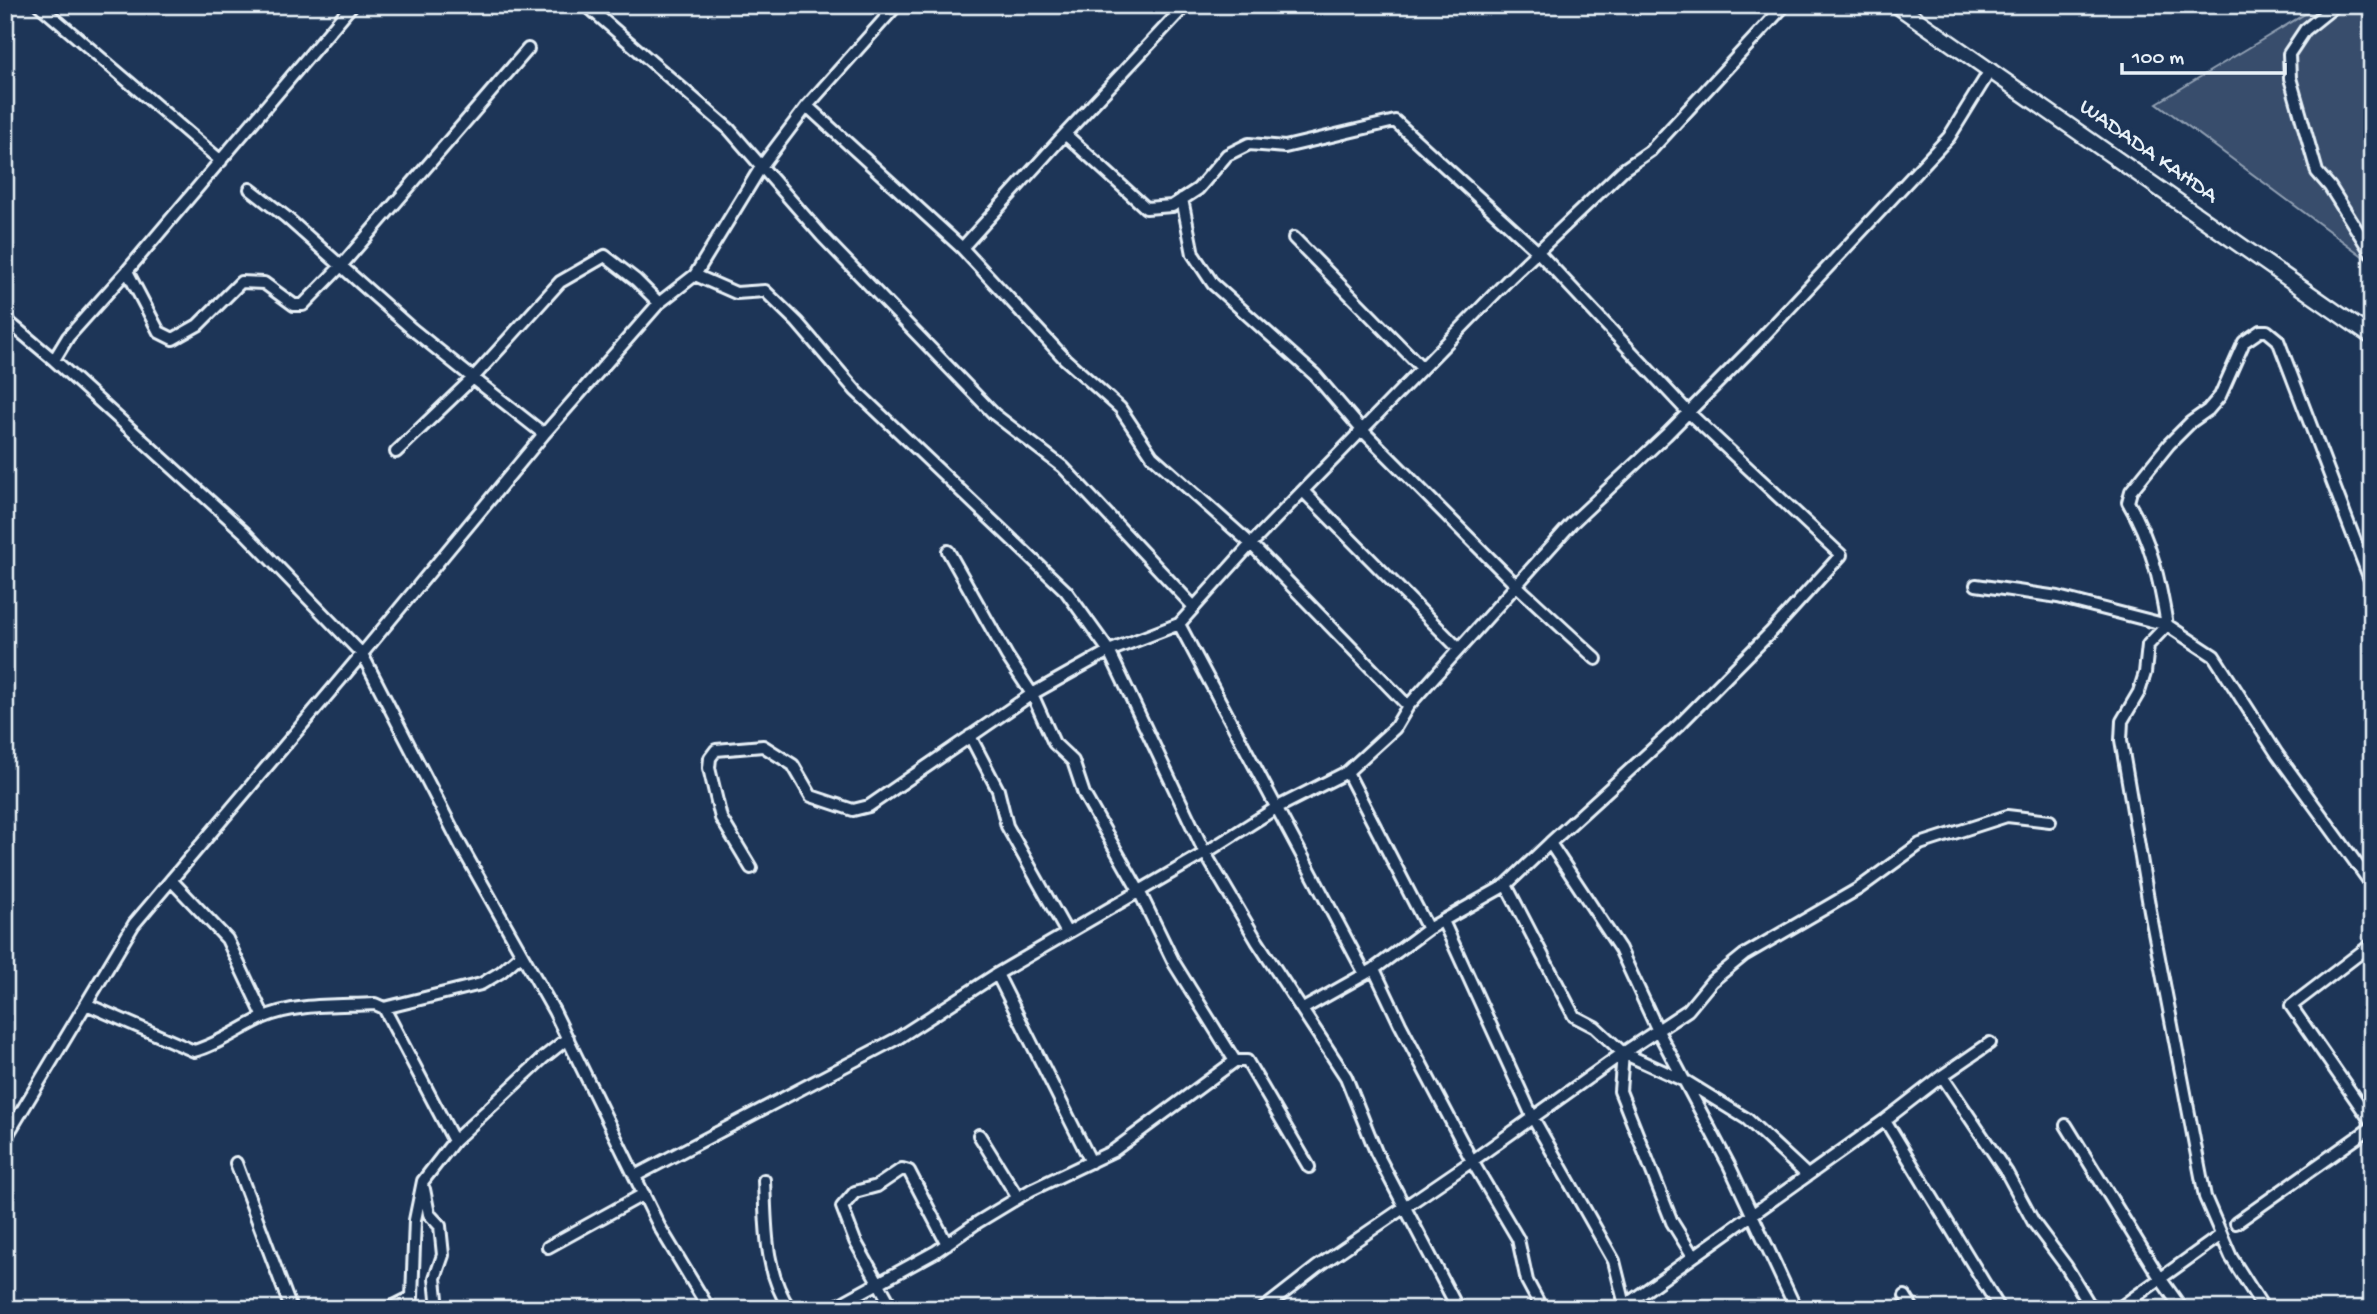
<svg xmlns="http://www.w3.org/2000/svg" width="2377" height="1314" font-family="'Gochi Hand',sans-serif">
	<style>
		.grass { fill: #374d6c; stroke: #909fb2; stroke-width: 2 }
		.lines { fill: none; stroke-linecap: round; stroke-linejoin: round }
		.minor-casing { stroke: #e8f1f8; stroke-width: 16 }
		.major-casing { stroke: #e8f1f8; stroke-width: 19 }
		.minor { stroke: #1d3557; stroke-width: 10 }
		.major { stroke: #1d3557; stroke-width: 14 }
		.labels { text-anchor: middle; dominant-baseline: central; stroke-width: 7; stroke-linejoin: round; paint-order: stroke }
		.street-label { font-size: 23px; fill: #e8f1f8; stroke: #1d3557 }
	</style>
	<rect width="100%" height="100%" fill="#1d3557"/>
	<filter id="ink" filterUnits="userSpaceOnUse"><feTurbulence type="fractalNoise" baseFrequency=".0143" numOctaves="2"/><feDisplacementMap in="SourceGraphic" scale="14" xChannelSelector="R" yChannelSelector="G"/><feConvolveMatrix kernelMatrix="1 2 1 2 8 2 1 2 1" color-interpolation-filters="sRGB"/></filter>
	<g filter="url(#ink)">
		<path class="grass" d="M2320 5H2372V263L2157 103Z"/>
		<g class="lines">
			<defs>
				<path id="minor" d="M39 5 221 161
					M586 5 729 129 822 236 994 414 1063 467 1194 607
					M2336 5 2305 30 2289 54 2290 78 2317 172 2330 187 2372 254
					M807 106 962 248 1065 359 1120 408 1152 456 1251 544 1408 706
					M1065 134 1146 208 1172 206 1198 189 1227 155 1249 144 1285 147 1395 121 1538 252 1688 412 1841 555 1771 632 1679 725 1550 843 1620 949 1658 1031 1729 1165 1796 1309
					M250 189 286 217 412 329 473 378 560 282 605 256 636 280 659 303
					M1182 199 1193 254 1213 284 1315 375 1362 430 1516 585 1596 659
					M1294 238 1422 368
					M962 248 1065 134 1186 5
					M127 271 159 332 173 339 198 325 241 282 264 283 294 305H303L341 266 528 49
					M695 275 761 167 807 106 897 5
					M5 319 54 360 245 533 362 654 544 434 659 303 695 275 736 293 765 291 797 322 856 391 1066 591 1109 651 1205 853 997 974 1091 1162
					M54 360 68 337 127 271 352 5
					M396 452 473 378 544 434
					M1303 491 1459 649
					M948 551 1007 656 1032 694 1054 743 1073 761 1084 794 1139 891 1174 963 1235 1061H1247L1309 1167
					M1976 585 2058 597 2167 625 2214 656 2277 754 2372 885
					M1179 624 1365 974
					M970 736 998 790 1007 826 1067 933
					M1347 772 1428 929
					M751 868 721 818 709 768 710 758 716 750 763 746 793 765 811 796 853 810 869 806 1032 694 1109 651 1179 624 1251 544 1510 278 1624 169 1650 151 1785 5
					M171 880 227 939 264 1017
					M1506 885 1574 1016 1595 1027 1623 1053 1687 1082 1747 1119 1807 1175
					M1443 921 1533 1118 1614 1261 1626 1309
					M2372 944 2291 1006 2372 1123
					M1374 969 1400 1024 1472 1161 1518 1239 1527 1281 1542 1309
					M86 1004 194 1051C219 1044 239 1029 262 1018 296 1003 338 1006 375 1004L384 1008 454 1141
					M384 1008 481 984 501 972 522 954
					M1303 1009 1374 969 1428 929 1506 885 1550 843
					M1623 1053 1620 1091 1672 1222 1693 1256
					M1942 1076 2007 1173 2034 1223 2066 1266 2092 1309
					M1885 1120 2000 1309
					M2066 1125 2160 1278 2182 1309
					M979 1135 1018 1198
					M5 1139 134 924 362 654 461 846 554 1011 659 1226 709 1309
					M236 1163 291 1309
					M635 1176 898 1038 997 974
					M764 1180C766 1224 764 1272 790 1309
					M424 1189 429 1214 440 1226 443 1255 435 1278 438 1309
					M2236 1223 2372 1127
					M548 1247 644 1194
					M1905 1296 1913 1309
					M388 1309 412 1297
					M408 1309 412 1297 415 1220 423 1181 454 1141 543 1058 568 1038
					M831 1309 935 1252 978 1222 1031 1190 1113 1151 1235 1061
					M893 1309 855 1241 842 1207 855 1192 877 1186 902 1169 909 1171 947 1244
					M1263 1309 1317 1267 1472 1161 1623 1053 1688 1010 1712 981 1744 955 1858 889 1920 844 2007 816 2050 821
					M1458 1309 1376 1152 1346 1077 1257 941 1205 853 1276 808 1347 772 1395 728 1408 706 1572 523 1666 435 1757 343 1949 137 1991 69
					M1620 1309 1885 1120 1942 1076 1990 1043
					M2118 1309 2221 1235
					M2264 1309 2231 1257 2205 1197 2150 911 2121 740 2122 721 2139 692 2145 673 2148 645 2167 625C2160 582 2151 540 2128 502L2131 491 2169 444 2191 422 2208 410 2220 396 2244 342 2260 331H2267L2278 340 2372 585"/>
				<path id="major" d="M1896 5 2372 337"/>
			</defs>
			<use href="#minor" class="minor-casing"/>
			<use href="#major" class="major-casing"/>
			<use href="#minor" class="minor"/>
			<use href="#major" class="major"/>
		</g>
	</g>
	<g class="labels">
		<g class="street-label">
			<text transform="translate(2148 152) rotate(35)">WADADA KAHDA</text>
		</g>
	</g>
	<rect width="2377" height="1314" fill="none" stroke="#1d3557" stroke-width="28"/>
	<rect x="14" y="14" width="2349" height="1286" fill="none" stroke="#e8f1f8" stroke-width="2.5" filter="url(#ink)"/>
	<path d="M2122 63v10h163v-10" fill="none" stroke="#e8f1f8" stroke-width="3.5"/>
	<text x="2132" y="63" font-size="21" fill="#e8f1f8" stroke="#1d3557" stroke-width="5" paint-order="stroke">100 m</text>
</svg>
